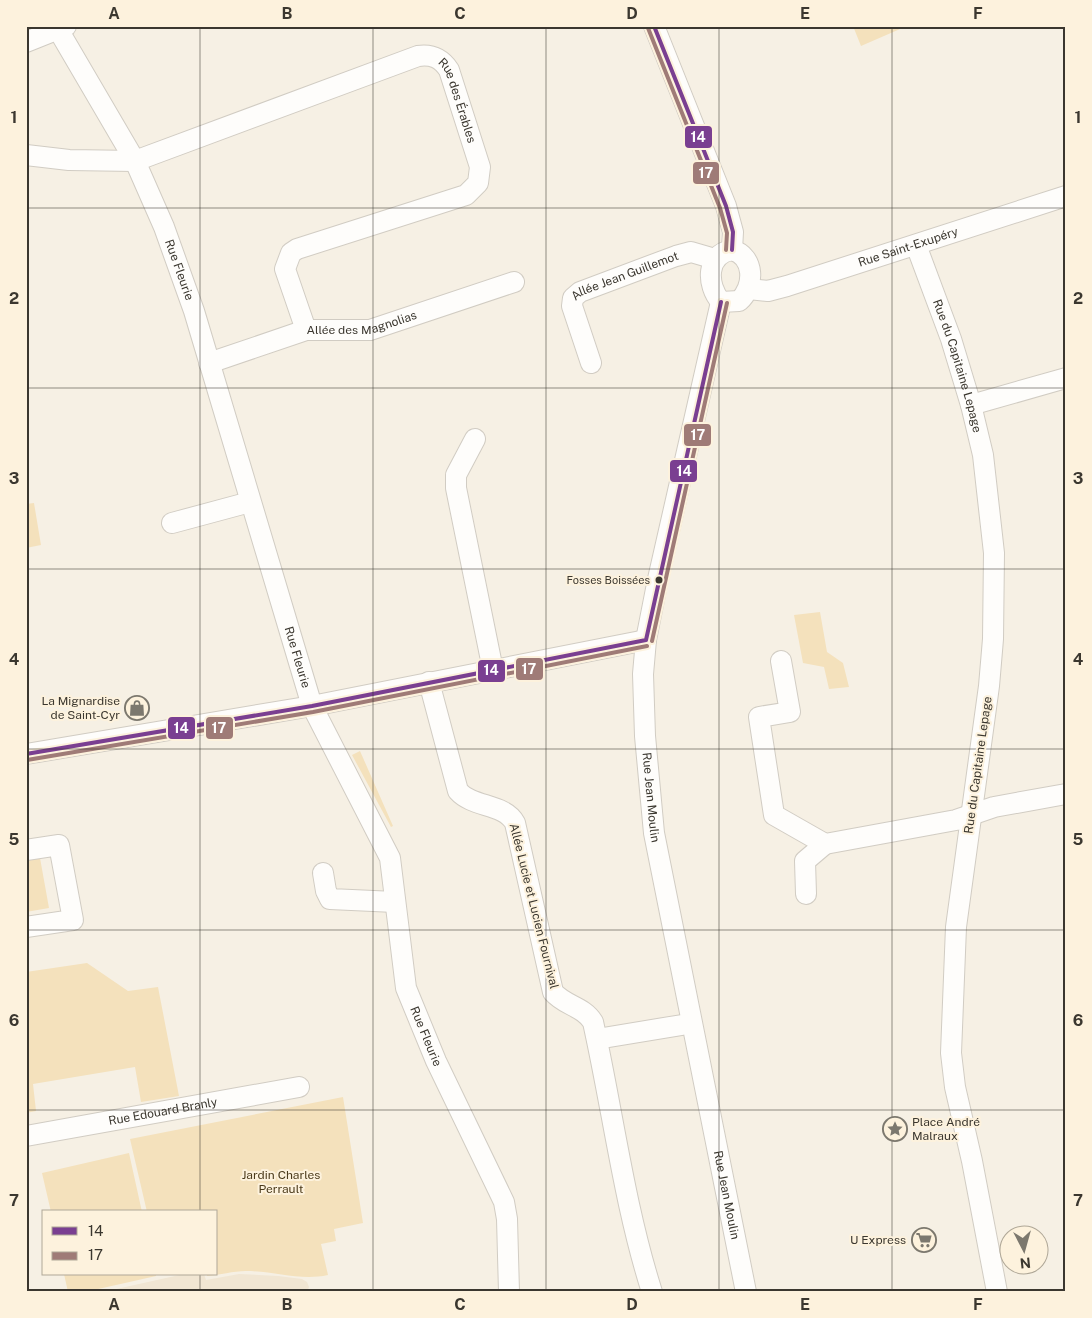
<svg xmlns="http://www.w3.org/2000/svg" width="1092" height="1318" font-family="'Public Sans',sans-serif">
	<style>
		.built { fill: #f1e6d3 }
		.green { fill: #f4e1bc }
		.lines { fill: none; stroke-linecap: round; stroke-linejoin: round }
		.minor-casing { stroke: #d1ccc3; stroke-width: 22 }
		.minor { stroke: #fefdfb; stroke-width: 20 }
		.bus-1-casing { stroke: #fdf2dd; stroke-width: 8 }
		.bus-2-casing { stroke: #fdf2dd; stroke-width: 8 }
		.bus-1 { stroke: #7a3f91; stroke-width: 4 }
		.bus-2 { stroke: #9f7b77; stroke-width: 4 }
		.grid { fill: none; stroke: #3b372f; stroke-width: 1; stroke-opacity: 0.55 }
		.bus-dot { fill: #3b372f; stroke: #fdf2dd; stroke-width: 2 }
		.labels { text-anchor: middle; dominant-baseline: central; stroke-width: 4; stroke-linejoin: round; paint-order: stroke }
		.bus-label { font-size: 11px; fill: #3b372f; stroke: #fdf2dd; text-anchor: end }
		.street-label { font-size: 12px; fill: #3b372f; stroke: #fdf2dd }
		.poi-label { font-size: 12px; fill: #3b372f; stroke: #fdf2dd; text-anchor: end }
		.park-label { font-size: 12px; fill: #4b3a1a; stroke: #fdf2dd }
		.line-badge { stroke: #fdf2dd; stroke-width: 2 }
		.badge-label { font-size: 14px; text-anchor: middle; font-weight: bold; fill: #fff }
		.neatline { fill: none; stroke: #3b372f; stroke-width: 2 }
		.grid-label { font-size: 16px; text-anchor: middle; font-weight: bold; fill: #3b372f }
	</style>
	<rect width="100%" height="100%" fill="#f6f0e4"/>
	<path class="built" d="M184 1274H204L206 1280 239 1274 278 1276 302 1279 307 1282 309 1287 307 1292H103Z"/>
	<path class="green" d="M853 26H907L861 46Z
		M34 503 41 545 26 548V504Z
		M820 612 827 652 843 663 849 687 829 689 824 667 803 663 794 615Z
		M360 751 393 826 391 827 352 755Z
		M40 858 49 908 26 912V860Z
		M87 963 128 991 158 987 179 1096 141 1102 135 1067 33 1084 36 1111 26 1113V972Z
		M343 1097 363 1223 334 1229 336 1241 321 1244 328 1275C300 1281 274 1271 246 1271 233 1271 220 1275 207 1276V1274H216V1212H147L130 1139Z
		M129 1153 142 1212H51L42 1173Z
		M64 1274H156V1276L85 1292H68Z"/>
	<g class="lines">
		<defs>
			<g id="minor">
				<path id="s1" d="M56 26 135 161 164 227 194 311 312 706 390 858 406 988 436 1061 504 1202 507 1219 509 1292"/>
				<path d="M654 26 726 206 733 232 732 250"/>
				<path d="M26 42 66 26"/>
				<path id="s2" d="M26 155 69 160 135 161 418 56C432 54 441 58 449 70L480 167 478 183 466 195 297 249 291 253 285 269 306 330"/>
				<path id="s3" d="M916 245 951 339 971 405 983 455 994 553 993 639 989 686 956 927 951 1053 955 1087 972 1161 997 1292"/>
				<path d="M732 250C755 256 755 287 739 301L721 302C706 285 706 254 732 250Z"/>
				<path id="s4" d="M749 289 768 291 787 286 1066 196"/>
				<path id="s5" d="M721 302 658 579 646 640 643 674 645 736 654 833 746 1292"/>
				<path id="s6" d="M209 363 306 330H370L514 282"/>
				<path id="s7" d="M591 363 572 306 573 298 580 292 676 256 691 252 715 259"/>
				<path d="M971 405 1066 378"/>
				<path d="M475 439 456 475V488L493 670"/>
				<path d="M172 523 250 502"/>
				<path d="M781 661 790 712 759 717 774 815 825 844 956 820 994 807 1066 794"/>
				<path d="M429 682 458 791C473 808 504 803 515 823L553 992C565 1006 583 1006 593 1022 613 1112 624 1204 652 1292"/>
				<path d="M26 754 312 706 646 640"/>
				<path d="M26 850 59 845 73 920 26 927"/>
				<path d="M323 873 326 891 330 899 395 902"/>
				<path d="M806 894 805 861 825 844"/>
				<path d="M597 1039 682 1025"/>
				<path id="s8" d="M26 1136 299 1087"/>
			</g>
		</defs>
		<use href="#minor" class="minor-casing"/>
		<use href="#minor" class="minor"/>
		<defs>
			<path id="bus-1" d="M654 26 726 206 733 232 732 250
				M646 640 721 302
				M26 754 312 706 646 640"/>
			<path id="bus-2" d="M648 28 720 208 727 233 726 250
				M652 641 727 303
				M27 760 313 712 647 646"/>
		</defs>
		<use href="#bus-1" class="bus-1-casing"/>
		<use href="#bus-2" class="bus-2-casing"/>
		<use href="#bus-1" class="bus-1"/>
		<use href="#bus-2" class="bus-2"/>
	</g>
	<path class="grid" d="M200 26V1212M373 26V1292M546 26V1292M719 26V1292M892 26V1292M26 208H1066M26 388H1066M26 569H1066M26 749H1066M26 930H1066M26 1110H1066M200 1274V1292"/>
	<defs>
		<symbol id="shop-ring" viewBox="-11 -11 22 22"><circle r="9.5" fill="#fdf2dd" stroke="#7c786e" stroke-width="1.5"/><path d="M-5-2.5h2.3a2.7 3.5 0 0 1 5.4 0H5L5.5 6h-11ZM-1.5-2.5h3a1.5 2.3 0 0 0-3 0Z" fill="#7c786e"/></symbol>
		<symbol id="sight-ring" viewBox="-11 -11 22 22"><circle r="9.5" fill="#fdf2dd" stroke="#7c786e" stroke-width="1.5"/><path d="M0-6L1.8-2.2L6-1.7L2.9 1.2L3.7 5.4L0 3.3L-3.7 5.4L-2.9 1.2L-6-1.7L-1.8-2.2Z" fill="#7c786e"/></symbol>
		<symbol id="supermarket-ring" viewBox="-11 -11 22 22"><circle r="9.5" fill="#fdf2dd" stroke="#7c786e" stroke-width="1.5"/><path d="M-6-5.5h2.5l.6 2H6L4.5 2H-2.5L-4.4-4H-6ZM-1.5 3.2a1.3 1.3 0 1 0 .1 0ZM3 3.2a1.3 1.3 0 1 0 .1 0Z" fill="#7c786e"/></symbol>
	</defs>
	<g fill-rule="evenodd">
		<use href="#shop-ring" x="123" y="694" width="28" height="28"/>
		<use href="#sight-ring" x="881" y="1115" width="28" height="28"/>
		<use href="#supermarket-ring" x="910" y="1226" width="28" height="28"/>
	</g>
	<circle class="bus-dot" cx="659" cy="580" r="4.5"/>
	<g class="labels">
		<g class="bus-label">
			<text x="650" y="580">Fosses Boissées</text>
		</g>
		<g class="street-label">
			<text stroke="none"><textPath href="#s2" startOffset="479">Rue des Érables</textPath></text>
			<text stroke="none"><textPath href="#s4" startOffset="166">Rue Saint-Exupéry</textPath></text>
			<text stroke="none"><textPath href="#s1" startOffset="274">Rue Fleurie</textPath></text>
			<text stroke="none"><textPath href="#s7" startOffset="125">Allée Jean Guillemot</textPath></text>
			<text stroke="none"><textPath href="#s6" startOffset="159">Allée des Magnolias</textPath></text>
			<text stroke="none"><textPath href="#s3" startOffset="128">Rue du Capitaine Lepage</textPath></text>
			<text stroke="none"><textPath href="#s1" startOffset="679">Rue Fleurie</textPath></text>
			<text transform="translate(978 765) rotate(-82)">Rue du Capitaine Lepage</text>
			<text stroke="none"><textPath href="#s5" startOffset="504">Rue Jean Moulin</textPath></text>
			<text transform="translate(534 906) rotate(76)">Allée Lucie et Lucien Fournival</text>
			<text stroke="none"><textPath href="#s1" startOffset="1084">Rue Fleurie</textPath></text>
			<text stroke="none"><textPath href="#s8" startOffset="139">Rue Edouard Branly</textPath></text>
			<text stroke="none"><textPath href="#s5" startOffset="909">Rue Jean Moulin</textPath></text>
		</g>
		<g class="poi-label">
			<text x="120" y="701">La Mignardise<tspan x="120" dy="14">de Saint-Cyr</tspan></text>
			<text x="912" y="1122" text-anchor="start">Place André<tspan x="912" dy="14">Malraux</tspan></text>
			<text x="906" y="1240">U Express</text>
		</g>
		<g class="park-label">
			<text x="281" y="1175">Jardin Charles<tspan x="281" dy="14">Perrault</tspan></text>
		</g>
	</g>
	<g class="line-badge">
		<rect x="684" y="125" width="29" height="24" rx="5" fill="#7a3f91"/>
		<rect x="692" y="161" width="28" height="24" rx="5" fill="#9f7b77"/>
		<rect x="683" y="423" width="29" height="24" rx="5" fill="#9f7b77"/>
		<rect x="669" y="459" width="29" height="24" rx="5" fill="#7a3f91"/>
		<rect x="515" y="657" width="29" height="24" rx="5" fill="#9f7b77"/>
		<rect x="477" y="659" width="29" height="24" rx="5" fill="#7a3f91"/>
		<rect x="205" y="716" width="29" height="24" rx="5" fill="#9f7b77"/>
		<rect x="167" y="716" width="29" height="24" rx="5" fill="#7a3f91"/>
	</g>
	<g class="badge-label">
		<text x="698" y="142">14</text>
		<text x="706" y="178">17</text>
		<text x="698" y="440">17</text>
		<text x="684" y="476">14</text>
		<text x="529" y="674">17</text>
		<text x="491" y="675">14</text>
		<text x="219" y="733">17</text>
		<text x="181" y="733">14</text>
	</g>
	<rect width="1092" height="1318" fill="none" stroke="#fdf2dd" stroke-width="55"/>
	<rect x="42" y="1210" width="175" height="65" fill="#fdf2dd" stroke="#afa797"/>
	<rect x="52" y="1227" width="25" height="8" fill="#7a3f91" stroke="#afa797"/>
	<text x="88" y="1236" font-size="15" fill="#3b372f">14</text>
	<rect x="52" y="1252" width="25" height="8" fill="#9f7b77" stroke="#afa797"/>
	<text x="88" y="1260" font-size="15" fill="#3b372f">17</text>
	<g transform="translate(1024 1250) rotate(174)"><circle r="24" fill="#fdf2dd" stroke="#afa797"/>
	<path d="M0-4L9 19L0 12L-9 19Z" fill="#7c786e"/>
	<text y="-8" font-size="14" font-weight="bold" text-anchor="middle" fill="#3b372f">N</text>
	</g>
	<rect x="28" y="28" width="1036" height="1262" class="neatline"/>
	<g class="grid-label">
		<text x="114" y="19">A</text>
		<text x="287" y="19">B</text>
		<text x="460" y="19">C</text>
		<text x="632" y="19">D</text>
		<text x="805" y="19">E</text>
		<text x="978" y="19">F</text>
		<text x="14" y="123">1</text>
		<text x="1078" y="123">1</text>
		<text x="14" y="304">2</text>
		<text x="1078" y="304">2</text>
		<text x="14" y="484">3</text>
		<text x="1078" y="484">3</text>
		<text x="14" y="665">4</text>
		<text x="1078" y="665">4</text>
		<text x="14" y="845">5</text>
		<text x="1078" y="845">5</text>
		<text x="14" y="1026">6</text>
		<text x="1078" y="1026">6</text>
		<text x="14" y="1206">7</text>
		<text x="1078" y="1206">7</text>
		<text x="114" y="1310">A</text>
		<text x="287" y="1310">B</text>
		<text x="460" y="1310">C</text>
		<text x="632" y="1310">D</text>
		<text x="805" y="1310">E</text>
		<text x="978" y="1310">F</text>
	</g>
</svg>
